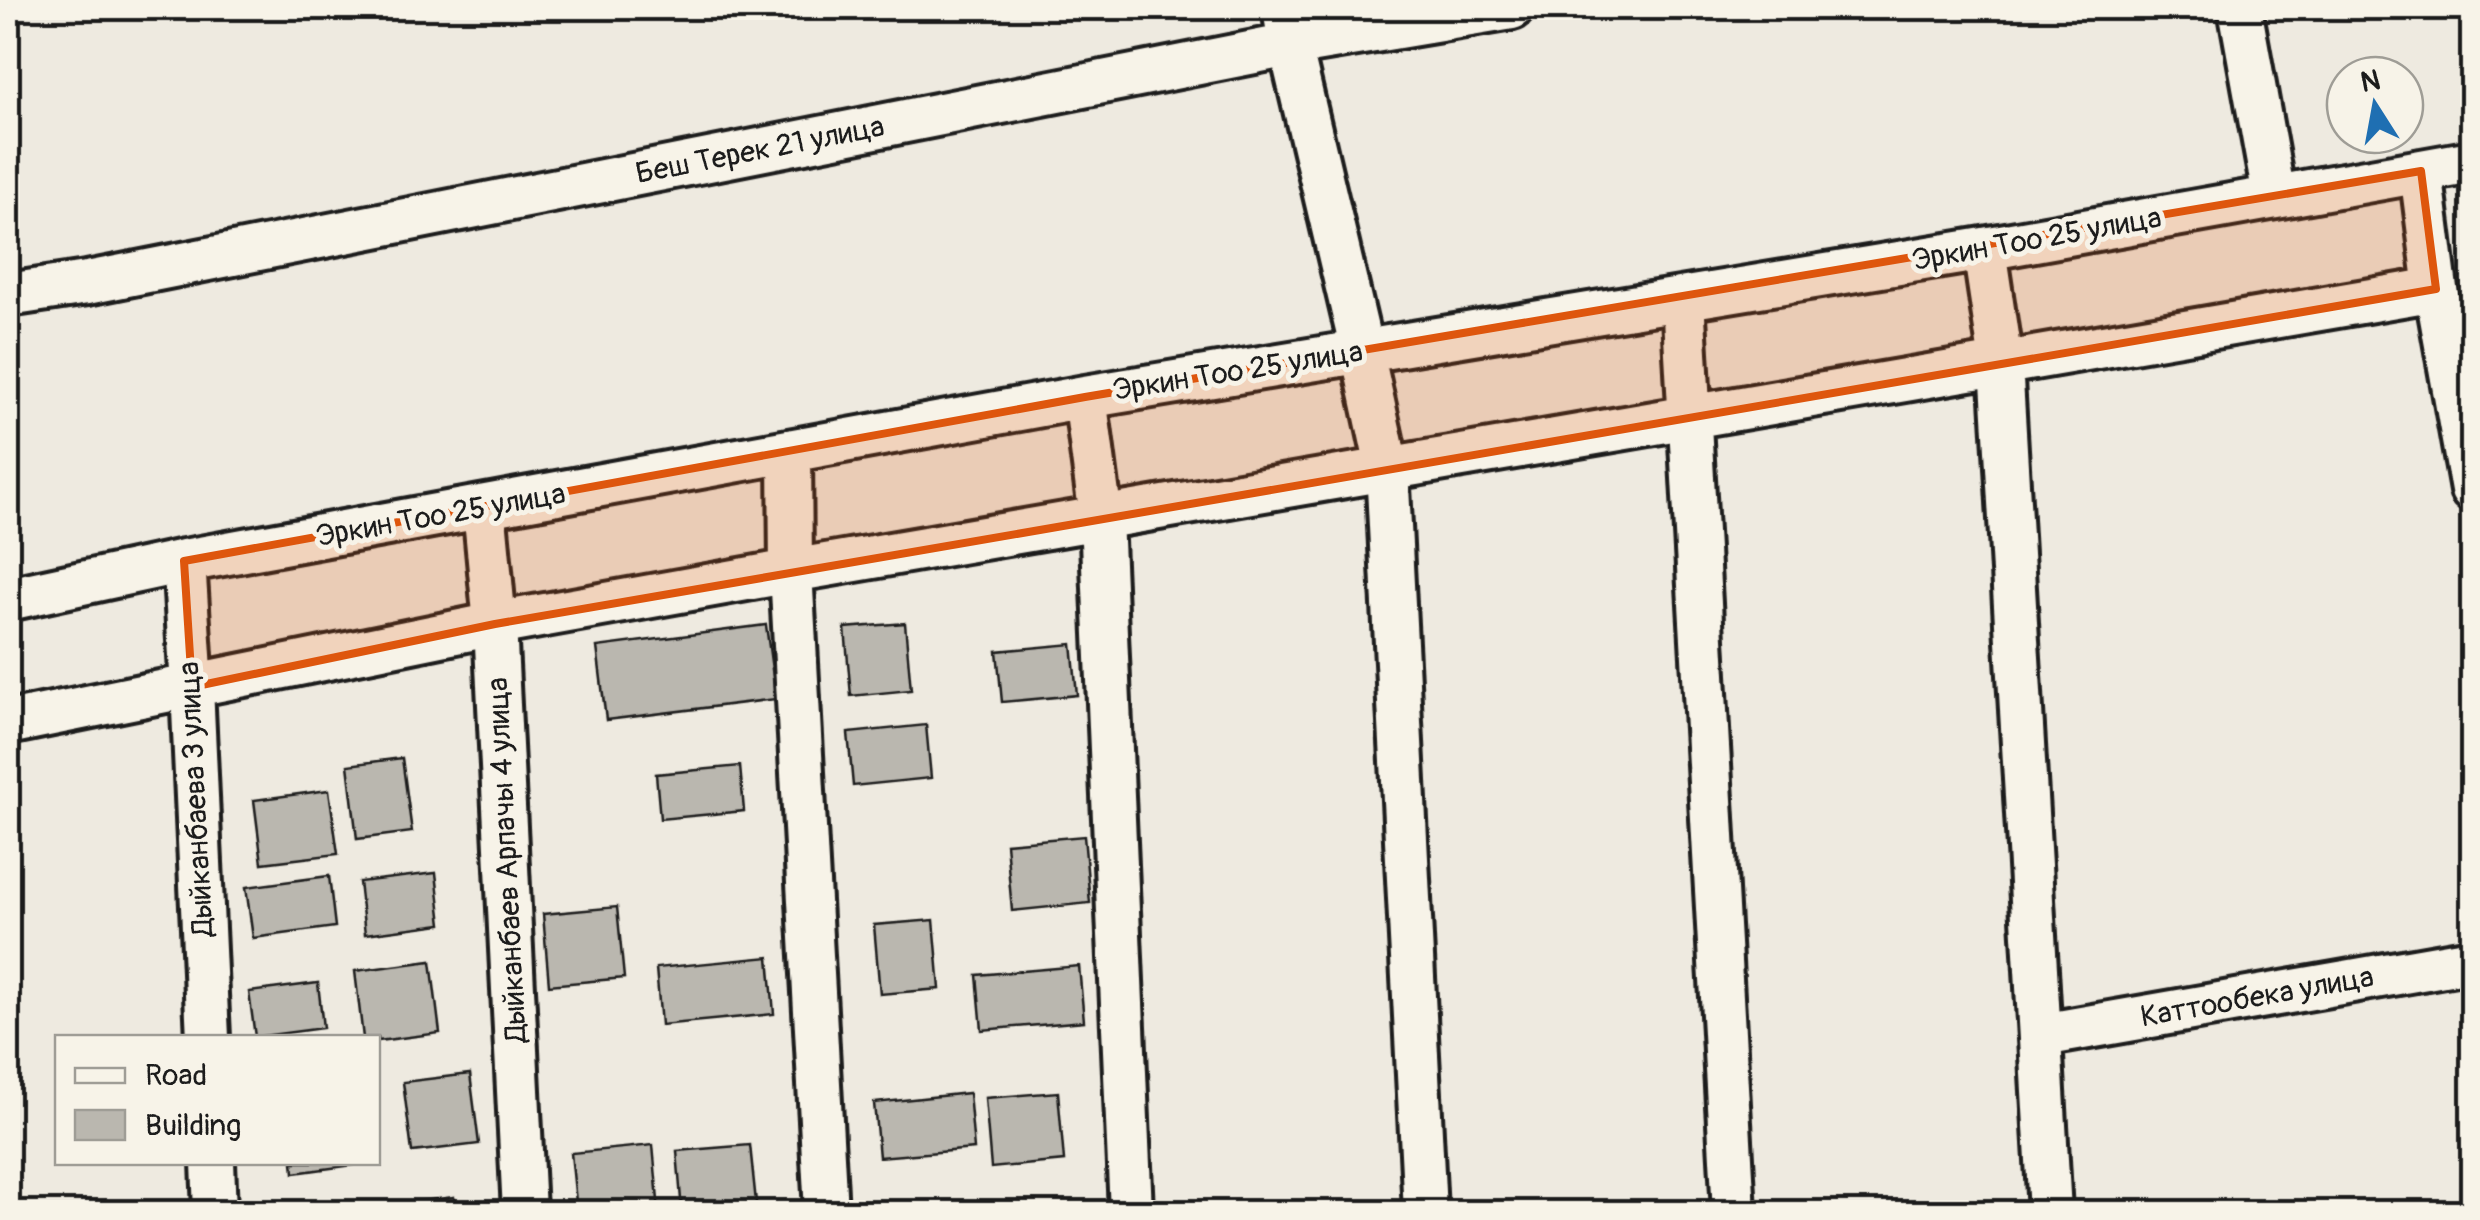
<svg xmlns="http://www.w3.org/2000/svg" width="2480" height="1220" font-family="Pangolin,sans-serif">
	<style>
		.building { fill: #bab7af; stroke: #1c1c1c; stroke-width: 2.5 }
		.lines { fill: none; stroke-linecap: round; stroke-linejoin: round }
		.minor-casing { stroke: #1c1c1c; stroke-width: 50 }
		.minor { stroke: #f7f3e8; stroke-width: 42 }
		.marked { fill: #de560d; fill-opacity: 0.2; stroke: #de560d; stroke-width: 8; stroke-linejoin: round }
		.labels { text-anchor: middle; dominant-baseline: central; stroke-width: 10; stroke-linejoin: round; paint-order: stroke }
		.street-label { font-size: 30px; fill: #1c1c1c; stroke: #f7f3e8 }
	</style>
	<rect width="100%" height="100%" fill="#eeeae0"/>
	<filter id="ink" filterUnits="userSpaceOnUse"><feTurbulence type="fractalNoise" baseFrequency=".01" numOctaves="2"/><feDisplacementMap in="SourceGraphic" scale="20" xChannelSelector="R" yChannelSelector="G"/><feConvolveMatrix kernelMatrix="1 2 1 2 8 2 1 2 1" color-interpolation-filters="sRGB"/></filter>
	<g filter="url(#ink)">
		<path class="building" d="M905 623 911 690 851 696 845 628Z
			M766 625 776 699 606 720 597 647Z
			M1072 644 1077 695 1002 702 997 651Z
			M926 725 931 778 853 786 848 733Z
			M402 758 412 832 357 839 348 765Z
			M740 766 744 811 660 819 656 774Z
			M329 790 338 854 262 863 254 800Z
			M1084 836 1090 903 1012 911 1006 843Z
			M436 873 442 924 365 934 359 882Z
			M329 876 335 927 253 938 246 887Z
			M617 907 624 978 549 985 543 914Z
			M934 920 940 989 880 994 874 925Z
			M769 957 774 1014 661 1025 656 968Z
			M431 961 440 1033 378 1041V1038H363L355 971Z
			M1079 966 1084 1021 982 1030 977 975Z
			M318 983 323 1028 255 1037 249 992Z
			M470 1074 479 1144 412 1152 403 1082Z
			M1058 1092 1064 1161 991 1168 985 1098Z
			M969 1093 974 1149 879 1157 874 1103Z
			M653 1145 659 1212H577L571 1153Z
			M750 1145 757 1212H682L677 1151Z
			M293 1162H354V1165L294 1173Z
			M454 1197 456 1212H377L376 1207Z"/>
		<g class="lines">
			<defs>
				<path id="minor" d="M1284 8 1290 45 1362 351 1387 467 1425 1212
					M2240 8 2274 196
					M2421 171 2436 289 2472 490
					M1984 249 2001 363 2050 1212
					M8 295 87 283 1290 45 1512 8
					M1683 299 1734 1212
					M1085 397 1101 518 1131 1212
					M790 451 791 571 826 1212
					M484 507 495 624 524 1212
					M184 561 192 687 208 1038
					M8 599 184 561 1085 397 1984 249 2472 162
					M8 723 495 624 791 571 2436 289
					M2042 1035 2472 960
					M213 1162 215 1212"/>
			</defs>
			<use href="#minor" class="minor-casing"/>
			<use href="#minor" class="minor"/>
		</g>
	</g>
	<path class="marked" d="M2421 171 2436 289 495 624 192 687 184 561 1085 397Z"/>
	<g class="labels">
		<g class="street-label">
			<text transform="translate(760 150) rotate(-11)">Беш Терек 21 улица</text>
			<text transform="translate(2037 239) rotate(-10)">Эркин Тоо 25 улица</text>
			<text transform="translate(1238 371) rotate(-9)">Эркин Тоо 25 улица</text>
			<text transform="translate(441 515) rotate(-10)">Эркин Тоо 25 улица</text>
			<text transform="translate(196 799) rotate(-93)">Дыйканбаева 3 улица</text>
			<text transform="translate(507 860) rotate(-93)">Дыйканбаев Арпачы 4 улица</text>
			<text transform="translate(2257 997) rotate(-10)">Каттообека улица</text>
		</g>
	</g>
	<rect width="2480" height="1220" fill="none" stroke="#f7f3e8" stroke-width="40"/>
	<rect x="20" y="20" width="2440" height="1180" fill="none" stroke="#1c1c1c" stroke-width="4" filter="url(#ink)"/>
	<rect x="55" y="1035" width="325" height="130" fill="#f7f3e8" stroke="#9f9d96" stroke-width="2.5"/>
	<rect x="75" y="1068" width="50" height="15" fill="#f7f3e8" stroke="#9f9d96" stroke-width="2.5"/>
	<text x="145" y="1085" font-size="30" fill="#1c1c1c">Road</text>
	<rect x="75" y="1110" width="50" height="30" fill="#bab7af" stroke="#9f9d96" stroke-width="2.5"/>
	<text x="145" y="1135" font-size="30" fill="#1c1c1c">Building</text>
	<g transform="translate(2375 105) rotate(349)"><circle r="48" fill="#f7f3e8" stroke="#9f9d96" stroke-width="2.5"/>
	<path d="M0-8L18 38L0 25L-18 38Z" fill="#1f6fb2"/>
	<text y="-15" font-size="28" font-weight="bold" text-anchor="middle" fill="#1c1c1c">N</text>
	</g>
</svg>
